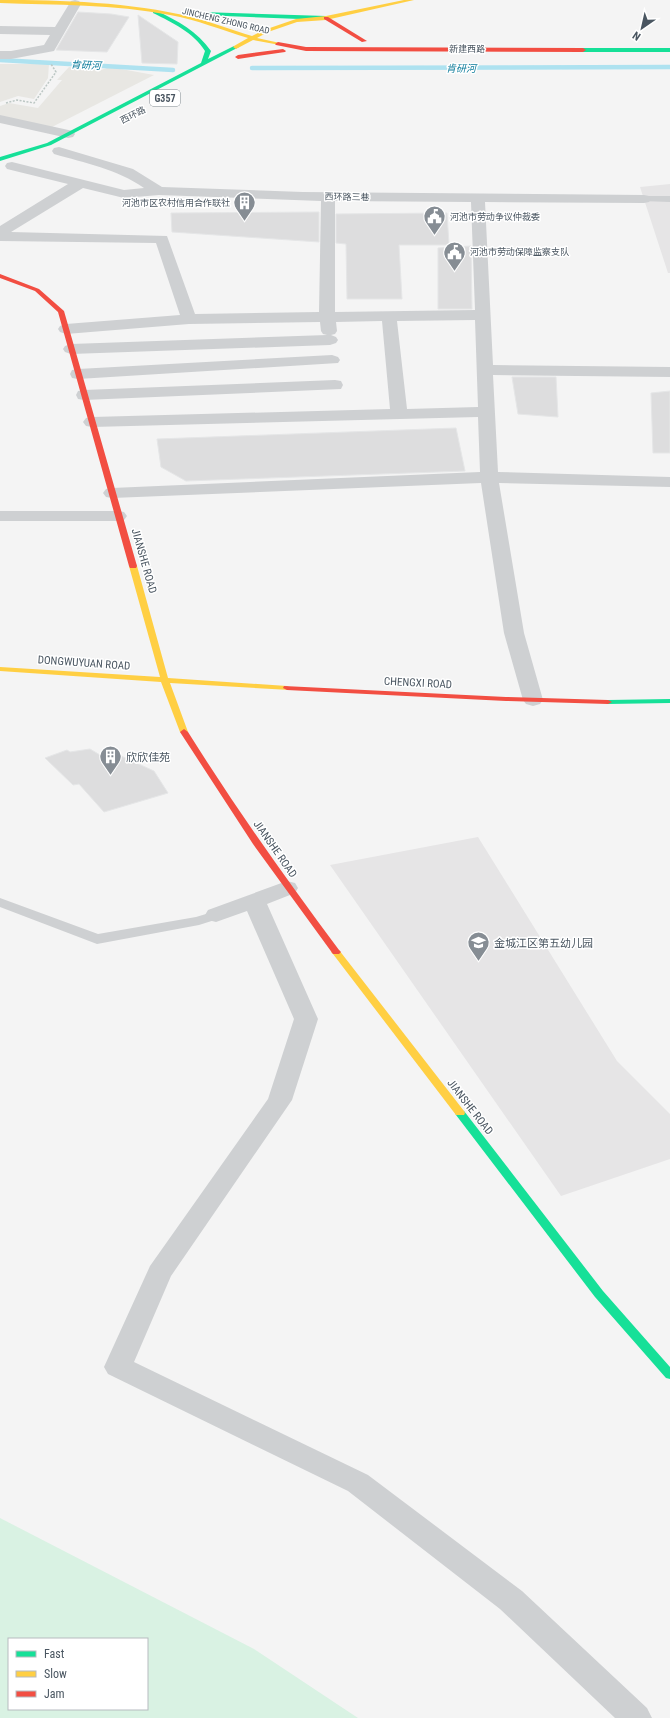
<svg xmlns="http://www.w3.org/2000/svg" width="670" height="1718" font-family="'Roboto Condensed','Noto Sans SC',sans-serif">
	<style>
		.commercial { fill: #e8e7e3 }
		.education { fill: #e6e5e6 }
		.green { fill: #d9f2e3; fill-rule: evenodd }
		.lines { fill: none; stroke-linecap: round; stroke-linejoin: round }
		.stream { stroke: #aee2f0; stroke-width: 4.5 }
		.building { fill: #ddddde; stroke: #e5e6e7 }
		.path { stroke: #bcc7c4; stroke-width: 1.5; stroke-dasharray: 2 1.5; stroke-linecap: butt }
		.lane { fill: #ced0d2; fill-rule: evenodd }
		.street { fill: #ced0d2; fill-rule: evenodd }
		.fast { fill: #16e098; fill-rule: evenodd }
		.slow { fill: #ffcf43; fill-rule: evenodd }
		.jam { fill: #f24e42; fill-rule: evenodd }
		.labels { text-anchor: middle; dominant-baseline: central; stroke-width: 3; stroke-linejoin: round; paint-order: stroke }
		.far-street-label { font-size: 9px; fill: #4a5661; stroke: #fff }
		.far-poi-label { font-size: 9px; fill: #4a5661; stroke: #fff; text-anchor: start }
		.far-water-label { font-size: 10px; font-style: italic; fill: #0c7c9b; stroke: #fff }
		.shield { fill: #fff; stroke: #808990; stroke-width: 1 }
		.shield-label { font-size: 10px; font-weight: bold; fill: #4a5661 }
		.street-label { font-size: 11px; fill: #4a5661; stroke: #fff }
		.poi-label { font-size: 11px; fill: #4a5661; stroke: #fff; text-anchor: start }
	</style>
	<rect width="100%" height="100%" fill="#f4f4f4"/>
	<path class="commercial" d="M0 64H49L48 78 34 99 18 96 0 102Z
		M69 67 101 70 110 67 154 75 52 127 0 116V106L9 103 38 108 62 80H57Z"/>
	<path class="education" d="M670 184V273H668L640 187Z
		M478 837 617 1061 670 1114V1159L561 1196 330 865Z"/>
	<path class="green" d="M0 1518 254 1649 358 1718H0ZM9 1639H147V1709H9Z"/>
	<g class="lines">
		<path class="stream" d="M0 60 173 70
			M252 68 670 67"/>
	</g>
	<path class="building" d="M78 12 111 14 129 17 107 52 56 50Z
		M138 15 178 42 177 64 142 63Z
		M319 212V242L172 232 171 213Z
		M447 213 449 245H399L402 299H347L346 244 336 243V214Z
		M471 246 472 309H438V248Z
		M512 377H556L558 417 518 414Z
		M670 391V453H653L651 393Z
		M456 428 465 471 186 481 161 467 157 439Z
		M90 749 105 758 119 755 154 771 168 793 104 812 79 784 73 785 45 758 67 750 70 752Z"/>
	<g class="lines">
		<path class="path" d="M6 103 17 100 34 103 56 72 51 64"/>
		<path class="lane" d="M644 196H670V202L641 201 639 199Z
			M0 898 98 934 196 917 216 911 221 912 223 915 221 918 199 925 97 944 0 907Z"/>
		<path class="street" d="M75 0 79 1 81 4 54 51 11 59H0V51H11L44 45 50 35 0 34V26L55 27 71 1Z
			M0 115 73 131 75 134 73 137 68 138 0 123Z
			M59 147 133 169 162 187 303 192 644 195 649 196 651 199 649 202 644 203 485 202 493 365 670 367V377L493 375 498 472 670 477V487L499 483 524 633 543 700 540 704 533 706 526 704 523 700 504 633 481 483 112 498 106 497 103 493 106 489 112 488 480 472 478 417 92 427 86 426 83 422 86 418 92 417 390 409 382 321 336 322 337 331 335 334 331 335 336 337 338 340 336 343 330 345 71 354 65 352 63 349 65 346 71 344 327 335 323 334 321 331 320 322 189 324 66 334 60 332 58 329 60 326 66 324 180 315 156 243 0 241V226L68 184 7 169 5 166 7 163 12 162 124 190 144 188C117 169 85 163 54 154L52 151 54 148ZM83 188 124 198 159 195 321 201 319 312 195 314 167 236 11 232ZM335 201 471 202 475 310 335 312ZM475 320 478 407 407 409 397 321Z
			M332 355 338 357 340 360 338 363 78 379 72 378 70 374 72 370 78 369Z
			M335 380 341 381 343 385 341 389 84 400 78 399 76 395 78 391 84 390Z
			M0 511H118L124 512 127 516 124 520 118 521H0Z
			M287 881 295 883 298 888 295 893 267 904 318 1019 292 1100 171 1276 134 1362 368 1475 522 1591 647 1708 652 1718H615L500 1609 348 1491 108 1374 104 1367 150 1266 268 1099 294 1019 247 911 216 922 208 920 205 915 208 910Z"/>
		<path class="fast" d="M153 11H157C178 21 197 31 211 51L208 59 234 46 239 47 51 145 0 161V157L47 143 201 63 205 51C193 32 173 23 153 13Z
			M201 12 326 16 329 18 326 20 199 15V13Z
			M670 48V52H583L580 50 583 48Z
			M670 699V703L608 704 604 702 608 700Z
			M460 1110 464 1111 603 1291 670 1367V1379L666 1378 595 1297 456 1115 455 1113 456 1111Z"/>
		<path class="slow" d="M0 0C63 0 130 2 191 17 212 22 232 30 252 36L264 30 296 19 326 16 404 0H414L326 20 297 22 268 32 257 38 280 43V45L253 40 236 49 233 47 234 46 248 38C222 30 197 20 170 15 114 4 56 5 0 3Z
			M130 564H136L137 566 168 678 287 686 291 688 290 690 170 683 188 732 184 735 180 732 161 682 0 671V667L160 677 129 566Z
			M336 949 339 950 464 1111 465 1113 464 1115H456L333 954 331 952 333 950Z"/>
		<path class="jam" d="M324 17H328L367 41 362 42 324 19Z
			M278 42 306 47 583 48 586 50 583 52 306 51 276 45 275 44Z
			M283 49 286 51 285 52 238 59 235 57 238 55Z
			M0 274 39 289 64 311 137 566 136 568H130L129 566 58 312 35 291 0 278Z
			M284 686 506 697 608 700 612 702 608 704 506 701 287 690 283 688Z
			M184 729 188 732C235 807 286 879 339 950L341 952 339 954H333L253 844 180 732Z"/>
	</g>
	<defs>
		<symbol id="building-pin" viewBox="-11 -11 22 30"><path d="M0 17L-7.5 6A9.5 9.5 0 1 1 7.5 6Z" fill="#868d94" stroke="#fff"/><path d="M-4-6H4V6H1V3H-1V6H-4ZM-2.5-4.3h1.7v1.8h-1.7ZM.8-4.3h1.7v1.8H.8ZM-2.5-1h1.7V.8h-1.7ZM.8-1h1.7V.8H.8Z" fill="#fff"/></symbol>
		<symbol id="civic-pin" viewBox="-11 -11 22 30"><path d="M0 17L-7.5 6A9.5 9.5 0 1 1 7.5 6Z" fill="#868d94" stroke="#fff"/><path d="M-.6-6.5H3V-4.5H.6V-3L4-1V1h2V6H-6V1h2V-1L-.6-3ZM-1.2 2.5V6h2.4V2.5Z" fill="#fff"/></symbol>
		<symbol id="school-pin" viewBox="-11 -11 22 30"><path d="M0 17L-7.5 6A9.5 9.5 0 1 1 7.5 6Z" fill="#868d94" stroke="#fff"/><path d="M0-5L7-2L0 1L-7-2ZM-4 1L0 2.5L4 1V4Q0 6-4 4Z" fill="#fff"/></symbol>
	</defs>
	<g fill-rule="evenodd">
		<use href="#building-pin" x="232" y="190" width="25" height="34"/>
		<use href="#civic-pin" x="422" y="204" width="25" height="34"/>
		<use href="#civic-pin" x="442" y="240" width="25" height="34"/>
		<use href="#building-pin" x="98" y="744" width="25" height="34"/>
		<use href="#school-pin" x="466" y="930" width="25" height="34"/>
	</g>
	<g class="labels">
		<g class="far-street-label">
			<text transform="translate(226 21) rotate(13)">JINCHENG ZHONG ROAD</text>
			<text x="467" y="49">新建西路</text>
			<text transform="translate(133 115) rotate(-27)">西环路</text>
			<text transform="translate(347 197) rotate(1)">西环路三巷</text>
		</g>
		<g class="far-poi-label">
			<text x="230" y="203" text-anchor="end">河池市区农村信用合作联社</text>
			<text x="450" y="217">河池市劳动争议仲裁委</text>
			<text x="470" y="252">河池市劳动保障监察支队</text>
		</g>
		<g class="far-water-label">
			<text transform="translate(86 65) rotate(3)">肯研河</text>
			<text x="461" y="68">肯研河</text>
		</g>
		<rect class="shield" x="150" y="90" width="30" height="16" rx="3"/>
		<g class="shield-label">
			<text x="165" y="98">G357</text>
		</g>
		<g class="street-label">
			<text transform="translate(144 561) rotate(74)">JIANSHE ROAD</text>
			<text transform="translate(84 663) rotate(4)">DONGWUYUAN ROAD</text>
			<text transform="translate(418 683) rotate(3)">CHENGXI ROAD</text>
			<text transform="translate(275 849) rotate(55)">JIANSHE ROAD</text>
			<text transform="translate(470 1107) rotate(52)">JIANSHE ROAD</text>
		</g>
		<g class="poi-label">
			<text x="126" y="757">欣欣佳苑</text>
			<text x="494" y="943">金城江区第五幼儿园</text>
		</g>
	</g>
	<rect x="8" y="1638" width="140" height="72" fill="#ffffff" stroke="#b7bbc0"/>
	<rect x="16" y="1651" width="20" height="6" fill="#16e098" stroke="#b7bbc0"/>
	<text x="44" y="1658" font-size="12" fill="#4a5661">Fast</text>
	<rect x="16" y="1671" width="20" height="6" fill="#ffcf43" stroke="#b7bbc0"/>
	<text x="44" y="1678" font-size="12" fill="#4a5661">Slow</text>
	<rect x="16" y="1691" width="20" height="6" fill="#f24e42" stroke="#b7bbc0"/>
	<text x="44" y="1698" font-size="12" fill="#4a5661">Jam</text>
	<g transform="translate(642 28) rotate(214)" stroke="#ffffff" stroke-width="3" paint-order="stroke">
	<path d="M0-3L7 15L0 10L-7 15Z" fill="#4a5661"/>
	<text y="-6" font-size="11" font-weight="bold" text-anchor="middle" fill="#4a5661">N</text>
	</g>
</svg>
